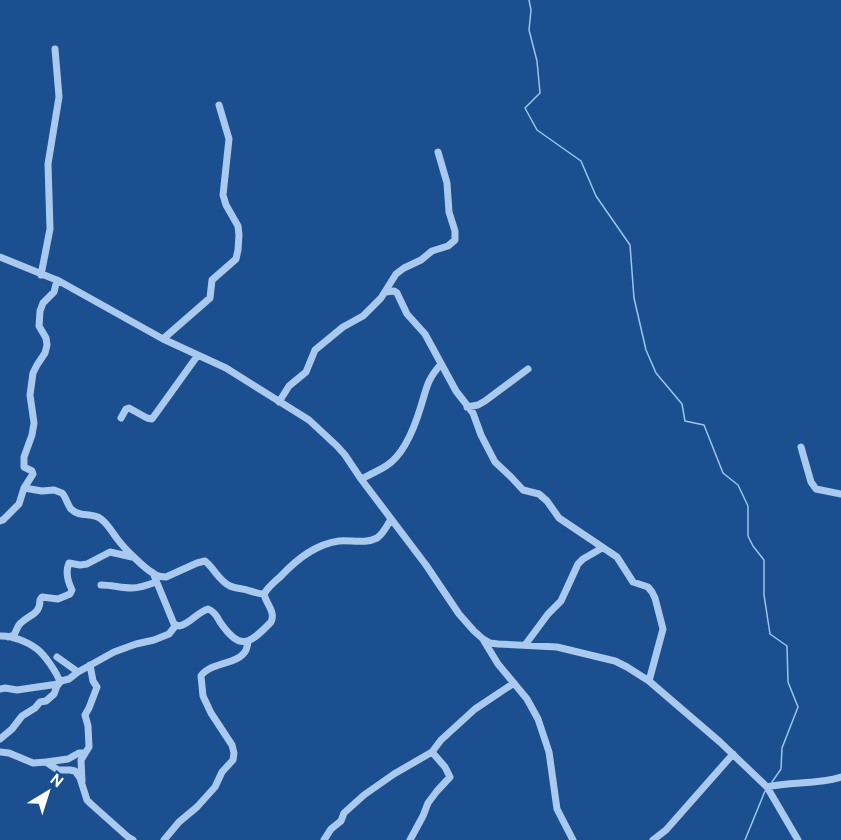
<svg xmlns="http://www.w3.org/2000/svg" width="841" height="840" font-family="Overpass,sans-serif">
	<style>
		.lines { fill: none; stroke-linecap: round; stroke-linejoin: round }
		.stream { stroke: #9cc4f0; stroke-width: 1.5 }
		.minor { stroke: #a9c9ee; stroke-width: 7 }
	</style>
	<rect width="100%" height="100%" fill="#1b4f8f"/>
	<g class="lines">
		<path class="stream" d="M529 0 531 10 529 30 537 61 540 93 525 108 537 130 581 161 596 196 630 245 634 298 646 350 656 373 682 404 685 421 704 425 723 473 738 485 748 506V536L753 546 764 560V595L770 634 787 646 788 682 798 707 782 748 781 769 772 782
			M745 840 765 791"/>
		<path class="minor" d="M0 257 59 281 163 339 226 368 309 420 337 446 345 455 361 479 426 565 459 614 474 631 483 639 490 643 498 644 557 647 590 655 615 661 627 667 649 681 720 742 767 787 798 840
			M41 275 50 229 48 164 59 97 55 49
			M386 292 394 291 397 293 407 314 425 334 456 391 473 413 481 435 495 462 511 477 523 490 539 494 547 501 559 518 617 557 633 582 648 587 652 592 655 598 663 629 649 681
			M163 339 210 298 212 280 236 259 238 250 239 235 238 226 226 205 223 195 229 139 219 105
			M279 402 289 386 306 372 315 350 343 327 363 316 381 298 396 274 404 268 421 260 432 251 448 246 455 240V231L449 212 447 183 438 152
			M467 407 478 405 485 401 528 369
			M121 418 126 409 129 408 147 418 152 419 198 355
			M801 447 811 482 816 489 841 494
			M361 479C369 475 378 471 386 466 404 455 415 426 421 406 427 387 427 380 441 364
			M24 488 42 491 54 490 62 493C66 497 67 504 71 509 80 518 92 512 101 519 109 525 113 534 119 541 124 548 145 569 153 573 157 576 162 577 166 577L197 563 205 561C214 568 219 581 230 586 236 589 243 588 250 591 255 592 258 594 264 594
			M0 521 3 520 19 504 24 488 33 474 32 471 24 467V457L32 435 34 423 30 395 33 373 37 365 45 353 47 345 46 338 39 326 40 311 43 303 54 292 57 280
			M153 573 174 624 179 626C190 624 196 613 208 609 214 611 217 616 220 622 240 651 249 645 271 622 276 612 266 604 264 594 268 587 274 582 280 577 296 560 315 544 339 541 352 540 365 544 377 538 383 534 387 526 391 519
			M101 585C112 585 121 588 132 588 140 588 148 585 156 582
			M0 636C11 635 28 642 37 649 45 655 57 673 60 682
			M8 637 14 635C17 630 17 625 22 622 31 614 40 614 40 600L42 597 58 599 70 594 72 590C68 582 65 572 69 563L80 565 87 564 110 552 132 557
			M484 641 498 664 527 699 538 719 549 752 557 809 573 840
			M525 645 548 614 561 601 578 564 583 559 602 548
			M57 657 78 672
			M0 689 5 688 17 690 58 684
			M0 739 12 729 22 716 35 708 40 702 46 701 54 694 57 686 61 681 69 679 78 672 114 652 136 644 154 640 169 634 176 625
			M0 752 9 753 33 763 46 762 58 770H70L75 771 80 778 87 800 91 804 128 837 133 840
			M46 762 68 759 79 753H85
			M82 781 81 760 89 747 88 726 85 715 89 708 97 687 93 681 90 665
			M767 787C791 781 817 785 841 777
			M164 840 179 822 197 807 215 787 222 772 233 760 234 753 232 745 211 713 203 696 201 676C209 662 239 665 246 650 247 647 248 644 248 641
			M324 840 331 829 341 821 344 813 364 795 394 774 432 752 441 740 475 709 514 683
			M410 840 423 816 428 803 437 791 450 777 445 767 432 752
			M653 840 666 830 733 754"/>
	</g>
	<g transform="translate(48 792) rotate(38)" stroke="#1b4f8f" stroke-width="4.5" paint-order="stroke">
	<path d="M0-4.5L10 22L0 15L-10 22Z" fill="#ffffff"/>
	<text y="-9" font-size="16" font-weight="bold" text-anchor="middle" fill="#ffffff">N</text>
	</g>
</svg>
